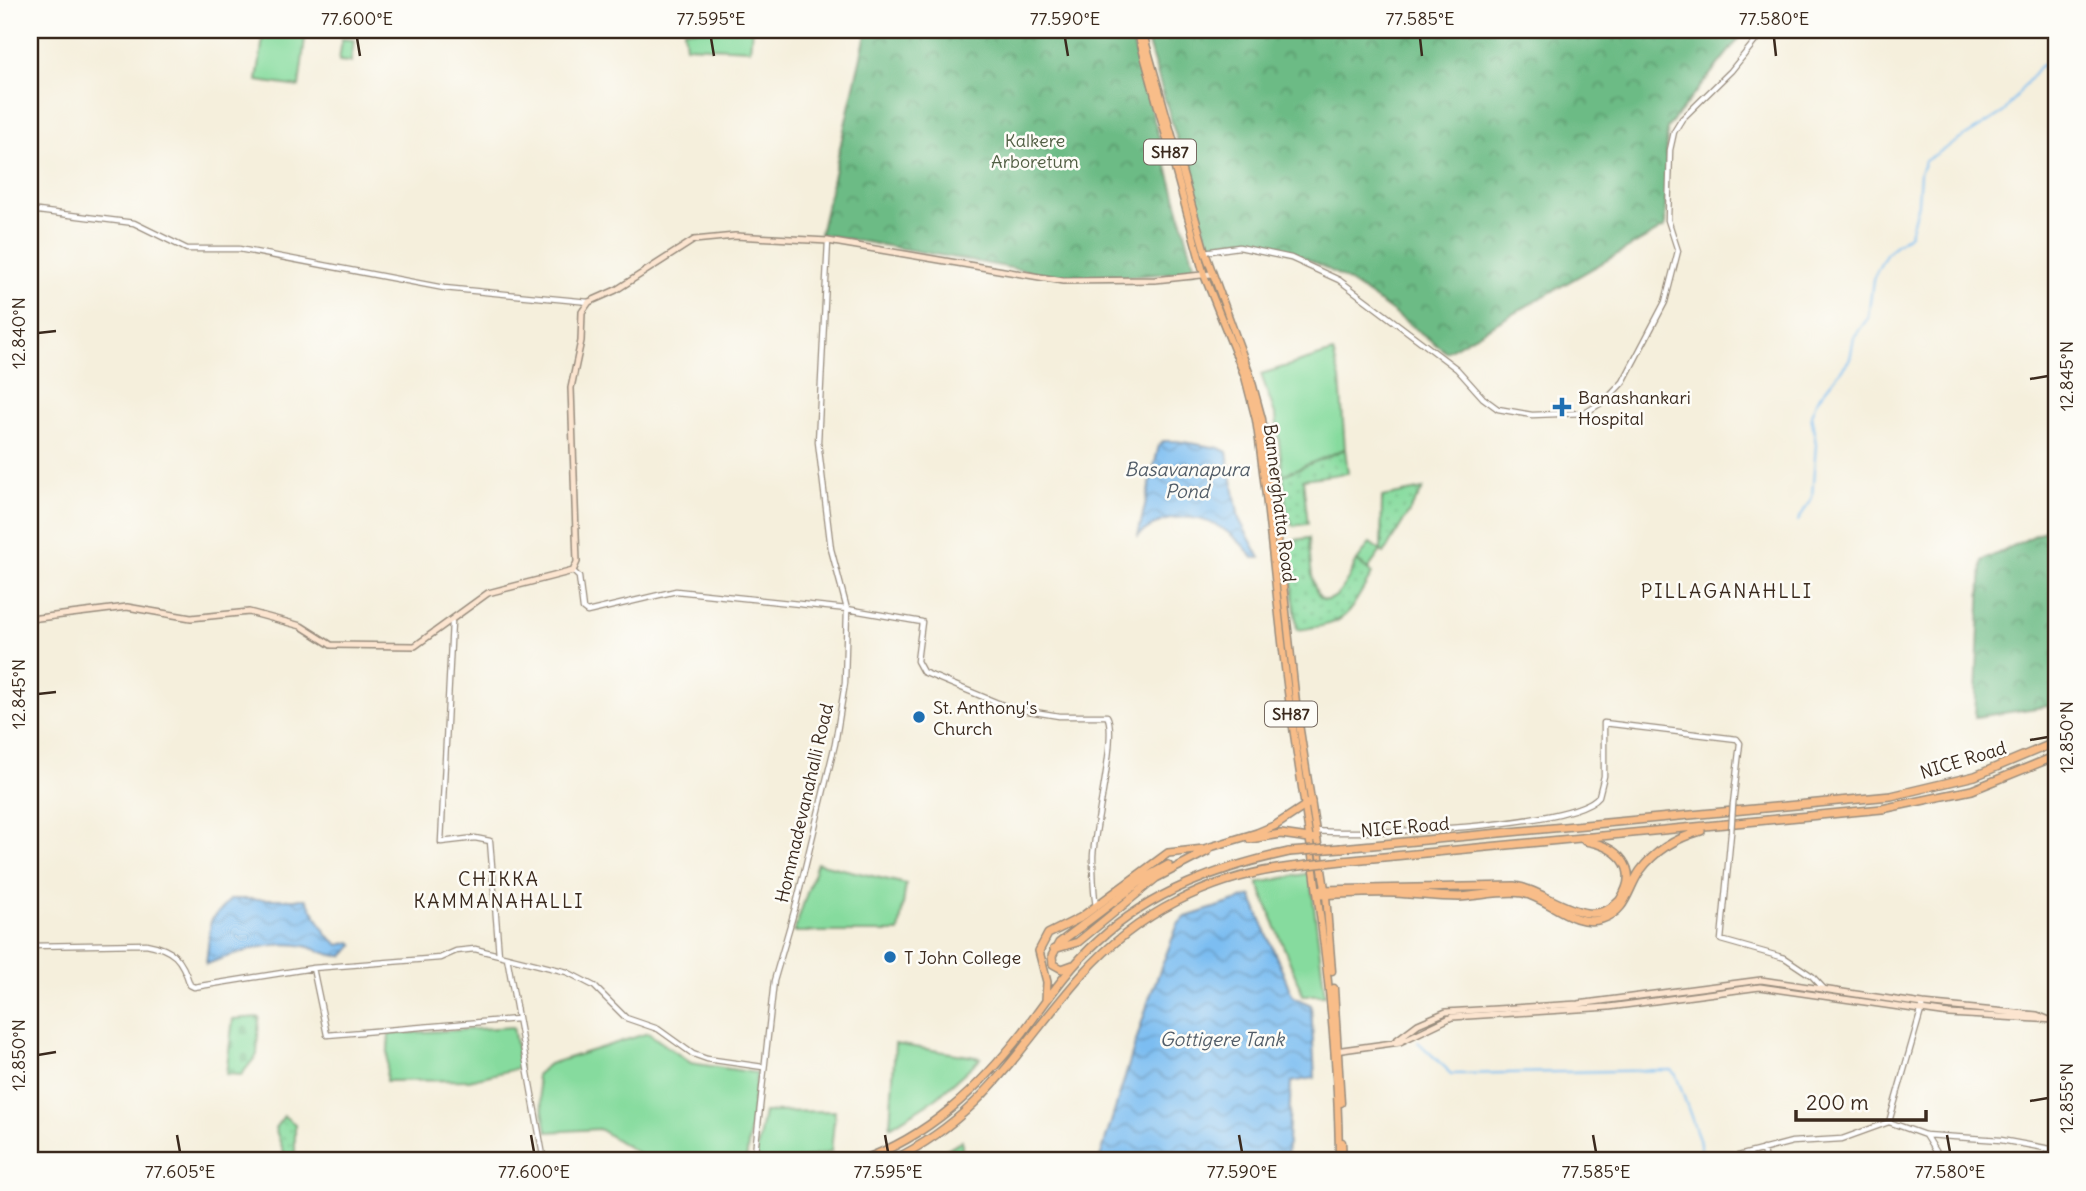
<svg xmlns="http://www.w3.org/2000/svg" width="2086" height="1191" font-family="Delius,sans-serif">
	<style>
		.green { fill: #86db9e; stroke: #60825e; stroke-width: 2 }
		.forest { fill: url(#forest-crowns); stroke: #547252; stroke-width: 2 }
		.cemetery { fill: url(#cemetery-stones); stroke: #60825e; stroke-width: 2 }
		.park { fill: url(#park-dots); stroke: #60825e; stroke-width: 2 }
		.water { fill: url(#water-waves); stroke: #5c7488; stroke-width: 2 }
		.lines { fill: none; stroke-linecap: round; stroke-linejoin: round }
		.stream { stroke: #7cbdf1; stroke-width: 2 }
		.tertiary-casing { stroke: #988c7d; stroke-width: 7 }
		.secondary-casing { stroke: #988c7d; stroke-width: 8 }
		.primary-casing { stroke: #988c7d; stroke-width: 9 }
		.motorway-casing { stroke: #988c7d; stroke-width: 10 }
		.tertiary { stroke: #fff; stroke-width: 4.5 }
		.secondary { stroke: #fce5d0; stroke-width: 5 }
		.primary { stroke: #f8bd89; stroke-width: 6 }
		.motorway { stroke: #f8bd89; stroke-width: 7 }
		.tertiary-bridge-casing { stroke: #988c7d; stroke-width: 7; stroke-linecap: butt }
		.motorway-bridge-casing { stroke: #988c7d; stroke-width: 10; stroke-linecap: butt }
		.tertiary-bridge { stroke: #fff; stroke-width: 4.5 }
		.motorway-bridge { stroke: #f8bd89; stroke-width: 7 }
		.ticks { fill: none; stroke: #3b2a1e; stroke-width: 2.5 }
		.poi-dot { fill: #1f6fb2; stroke: #fdfcf7; stroke-width: 2.5 }
		.labels { text-anchor: middle; dominant-baseline: central; stroke-width: 5; stroke-linejoin: round; paint-order: stroke }
		.shield { fill: #fdfcf7; stroke: #75695f; stroke-width: 2 }
		.shield-label { font-size: 16px; font-weight: bold; fill: #3b2a1e }
		.park-label { font-size: 18px; fill: #525f44; stroke: #fdfcf7 }
		.poi-label { font-size: 18px; fill: #3b2a1e; stroke: #fdfcf7; text-anchor: start }
		.street-label { font-size: 18px; fill: #3b2a1e; stroke: #fdfcf7 }
		.water-label { font-size: 19px; font-style: italic; fill: #525d68; stroke: #fdfcf7 }
		.neighbourhood-label { font-size: 19px; letter-spacing: 2px; fill: #3b2a1e; stroke: #fdfcf7 }
		.neatline { fill: none; stroke: #3b2a1e; stroke-width: 2.5 }
		.ticks-label { font-size: 18px; text-anchor: middle; fill: #3b2a1e }
	</style>
	<defs>
		<pattern id="forest-crowns" width="20" height="18" patternUnits="userSpaceOnUse" patternTransform="scale(1.75)"><rect width="20" height="18" fill="#6cbb85"/><path d="M2 6a3 3 0 1 1 6 0M12 15a3 3 0 1 1 6 0" fill="none" stroke="#5a986c"/></pattern>
		<pattern id="cemetery-stones" width="16" height="16" patternUnits="userSpaceOnUse" patternTransform="scale(1.75)"><rect width="16" height="16" fill="#86db9e"/><path d="M2 7V4a2 2 0 0 1 4 0v3zM10 15v-3a2 2 0 0 1 4 0v3z" fill="#75bc88"/></pattern>
		<pattern id="park-dots" width="8" height="8" patternUnits="userSpaceOnUse" patternTransform="scale(1.75)"><rect width="8" height="8" fill="#86db9e"/><path d="M2 2h.1M6 6h.1" fill="none" stroke="#75bc88" stroke-width="1.8" stroke-linecap="round"/></pattern>
		<pattern id="water-waves" width="16" height="10" patternUnits="userSpaceOnUse" patternTransform="scale(1.75)"><rect width="16" height="10" fill="#7cbdf1"/><path d="M0 5q4-4 8 0t8 0" fill="none" stroke="#679ac3"/></pattern>
	</defs>
	<rect width="100%" height="100%" fill="#fdfcf7"/>
	<filter id="ink" filterUnits="userSpaceOnUse"><feTurbulence type="fractalNoise" baseFrequency=".0143" numOctaves="2"/><feDisplacementMap in="SourceGraphic" scale="14" xChannelSelector="R" yChannelSelector="G"/><feConvolveMatrix kernelMatrix="1 2 1 2 8 2 1 2 1" color-interpolation-filters="sRGB"/></filter>
	<filter id="wash" filterUnits="userSpaceOnUse"><feTurbulence type="fractalNoise" baseFrequency=".00686" numOctaves="4" result="noise"/><feDisplacementMap in="SourceGraphic" scale="28" xChannelSelector="R" yChannelSelector="G"/><feGaussianBlur stdDeviation="1.57" result="paint"/><feColorMatrix in="noise" values="0 0 0 0 0 0 0 0 0 0 0 0 0 0 0 0 0 1.4 0 .05"/><feComposite in="paint" operator="in"/></filter>
	<g filter="url(#wash)">
		<rect width="100%" height="100%" fill="#f5efdc"/>
		<path class="green" d="M264 30H306L299 87 257 81Z
			M684 30H752L750 49 686 46Z
			M342 39 354 40 351 62 339 61Z
			M1333 352 1340 379 1345 449 1283 475 1276 417 1261 374Z
			M1370 543 1381 551 1368 569 1357 561Z
			M817 863 906 884 899 932H794Z
			M1310 873 1325 995H1303L1258 883Z
			M513 1027 520 1068 469 1080 386 1081 389 1034Z
			M648 1033 691 1063 757 1073 746 1161H645L644 1157 599 1129 547 1132 536 1075 549 1064Z
			M895 1044 981 1058 936 1098 890 1127Z
			M835 1111 831 1152 793 1161H755L764 1112Z
			M962 1140V1161H927Z"/>
		<path class="forest" d="M867 30H1129L1196 271 1110 278 1045 274 820 234Z
			M1144 30H1746L1667 128 1665 227 1446 352C1388 309 1316 246 1241 240 1231 239 1219 243 1209 245Z
			M2056 471V705L1975 717 1982 561 2046 530Z"/>
		<path class="cemetery" d="M259 1017 257 1055 241 1075 226 1074 233 1019Z"/>
		<path class="park" d="M1345 449 1348 473 1303 479 1308 524 1293 526 1287 513 1283 475Z
			M1423 489 1384 553 1381 551 1382 497Z
			M1309 538C1310 550 1309 619 1337 595 1345 588 1351 571 1357 561L1372 574C1345 618 1350 623 1297 630L1289 555 1294 540Z
			M284 1116 295 1124V1161H287L275 1128Z"/>
		<path class="water" d="M1177 441 1219 448 1227 452 1239 519 1260 558H1253C1227 520 1178 501 1138 536L1159 445 1163 441Z
			M1251 896 1293 997 1311 1005 1315 1078 1291 1082 1287 1161H1099L1150 996 1178 924 1186 917Z
			M231 899H306L327 935 339 945 351 942 354 945 343 956C329 957 318 949 305 946 273 939 236 954 206 964L211 920Z"/>
		<g class="lines">
			<path class="stream" d="M1798 521 1812 497 1816 444 1811 415 1817 400 1850 359 1854 337 1868 318 1873 279 1887 252 1910 234 1918 203 1920 173 1925 161 2004 112 2039 67 2056 58
				M1418 1042 1452 1074 1671 1070 1676 1075 1699 1139 1702 1158"/>
		</g>
	</g>
	<g filter="url(#ink)">
		<g class="lines">
			<defs>
				<path id="tertiary" d="M30 210 134 223 187 249H239L444 288 589 302
					M1204 252 1239 247 1291 258 1339 280 1457 369 1483 398 1498 409 1532 415 1585 413 1606 400 1623 382 1665 302 1678 251 1668 220 1670 150 1674 132 1682 119 1731 71 1764 30
					M573 571 579 577 583 609 587 612 676 591 847 609 922 622 917 661 923 672 1010 708 1059 716H1107C1118 733 1094 829 1093 856 1093 872 1093 890 1096 906
					M452 622 441 842 475 838 490 841 499 955
					M1316 831C1361 835 1574 828 1599 796L1604 776V723L1737 739 1740 743 1733 804
					M1731 833 1721 940 1785 958 1812 976 1825 990
					M30 946 146 944C174 949 182 959 190 985L194 987 313 968 440 958 456 951 475 949 567 972 594 986 626 1018 658 1029 693 1054 707 1059 763 1067
					M507 957 544 1161
					M313 968 327 1035 517 1019
					M1889 1122 1923 1004
					M1925 1135 1941 1161
					M1763 1149 1765 1161
					M754 1161 774 981 796 905 835 744 845 683 847 609 831 549 818 442 828 241
					M1719 1161 1792 1142 1842 1139 1889 1122 1925 1135 2001 1140 2056 1150"/>
				<path id="secondary" d="M30 619 127 607 191 618 249 612 301 626 331 645 415 646 488 593 573 571 577 562 571 388 581 341 582 312 589 302 616 290 694 240 735 236 828 241 1063 281 1155 280 1211 274
					M1394 1042 1418 1024 1446 1012 1578 1004 1761 980 1923 1004 2037 1015 2047 1019
					M1335 1051 1400 1042 1452 1017 1609 1007 1760 987 1949 1014 2056 1020"/>
				<path id="primary" d="M1137 30 1204 275 1245 377 1256 420C1271 518 1277 616 1291 714 1313 863 1338 1010 1339 1161
					M1142 30 1205 252 1250 375 1262 419 1275 512 1297 711 1326 895 1332 971
					M1334 988 1341 1103
					M1342 1142 1343 1161"/>
				<path id="motorway" d="M1250 839 1281 834 1316 839
					M1341 848 1891 796 1975 776 2056 742
					M1342 861 1882 809 1972 790 2056 756
					M1319 890 1514 886C1549 890 1588 935 1620 900 1642 867 1616 846 1585 841
					M1320 895C1345 894 1370 892 1395 893 1416 894 1437 897 1459 897 1479 896 1503 890 1523 893 1550 899 1573 928 1602 919 1627 911 1627 890 1640 871 1655 850 1677 838 1701 831
					M1054 949 1078 942 1156 878 1208 851
					M1073 965 1062 969 1053 964 1052 956 1059 943 1148 876 1168 865
					M1046 1000 1047 982 1039 951 1048 934 1080 918 1168 853 1204 849 1257 833 1276 825 1311 802
					M859 1161C929 1137 979 1088 1024 1031 1047 1000 1069 967 1098 941 1152 891 1220 867 1289 852
					M891 1161C986 1115 1017 1048 1083 974 1136 914 1211 876 1291 867"/>
			</defs>
			<use href="#tertiary" class="tertiary-casing"/>
			<use href="#secondary" class="secondary-casing"/>
			<use href="#primary" class="primary-casing"/>
			<use href="#motorway" class="motorway-casing"/>
			<use href="#tertiary" class="tertiary"/>
			<use href="#secondary" class="secondary"/>
			<use href="#primary" class="primary"/>
			<use href="#motorway" class="motorway"/>
			<defs>
				<path id="tertiary-bridge" d="M1731 833 1733 804"/>
				<path id="motorway-bridge" d="M1289 852 1341 848
					M1291 867 1342 861"/>
			</defs>
			<use href="#tertiary-bridge" class="tertiary-bridge-casing"/>
			<use href="#motorway-bridge" class="motorway-bridge-casing"/>
			<use href="#tertiary-bridge" class="tertiary-bridge"/>
			<use href="#motorway-bridge" class="motorway-bridge"/>
		</g>
	</g>
	<path class="ticks" d="M357 38 360 56M711 38 714 56M1065 38 1068 56M1420 38 1422 56M1774 38 1776 56M38 333 56 331M2030 379 2048 376M38 694 56 692M2030 740 2048 737M38 1055 56 1052M2030 1101 2048 1098M177 1135 180 1152M531 1135 534 1152M885 1135 888 1152M1239 1135 1242 1152M1593 1135 1596 1152M1947 1135 1950 1152"/>
	<g class="poi-dot">
		<path d="M1558.5 396.5h7v7h7v7h-7v7h-7v-7h-7v-7h7z"/>
		<circle cx="919" cy="717" r="7"/>
		<circle cx="890" cy="957" r="7"/>
	</g>
	<g class="labels">
		<g class="shield">
			<rect x="1144" y="139.5" width="52" height="25" rx="5"/>
			<rect x="1265" y="701.5" width="52" height="25" rx="5"/>
		</g>
		<g class="shield-label">
			<text x="1170" y="152">SH87</text>
			<text x="1291" y="714">SH87</text>
		</g>
		<g class="park-label">
			<text x="1035" y="140">Kalkere<tspan x="1035" dy="21">Arboretum</tspan></text>
		</g>
		<g class="poi-label">
			<text x="1578" y="397">Banashankari<tspan x="1578" dy="21">Hospital</tspan></text>
			<text x="933" y="707">St. Anthony's<tspan x="933" dy="21">Church</tspan></text>
			<text x="904" y="957">T John College</text>
		</g>
		<g class="street-label">
			<text transform="translate(1280 503) rotate(83)">Bannerghatta Road</text>
			<text transform="translate(1963 760) rotate(-17)">NICE Road</text>
			<text transform="translate(804 803) rotate(-77)">Hommadevanahalli Road</text>
			<text transform="translate(1405 827) rotate(-5)">NICE Road</text>
		</g>
		<g class="water-label">
			<text x="1187" y="469">Basavanapura<tspan x="1187" dy="22">Pond</tspan></text>
			<text x="1222" y="1039">Gottigere Tank</text>
		</g>
		<g class="neighbourhood-label">
			<text x="1727" y="591">PILLAGANAHLLI</text>
			<text x="499" y="879">CHIKKA<tspan x="499" dy="22">KAMMANAHALLI</tspan></text>
		</g>
	</g>
	<rect width="2086" height="1191" fill="none" stroke="#fdfcf7" stroke-width="77"/>
	<path d="M1796 1110v10h130v-10" fill="none" stroke="#3b2a1e" stroke-width="3.5"/>
	<text x="1806" y="1110" font-size="21" fill="#3b2a1e" stroke="#fdfcf7" stroke-width="5" paint-order="stroke">200 m</text>
	<rect x="38" y="38" width="2010" height="1114" class="neatline"/>
	<g class="ticks-label">
		<text x="357" y="25">77.600°E</text>
		<text x="711" y="25">77.595°E</text>
		<text x="1065" y="25">77.590°E</text>
		<text x="1420" y="25">77.585°E</text>
		<text x="1774" y="25">77.580°E</text>
		<text transform="translate(19 333) rotate(-90)" y="6">12.840°N</text>
		<text transform="translate(2067 376) rotate(-90)" y="6">12.845°N</text>
		<text transform="translate(19 694) rotate(-90)" y="6">12.845°N</text>
		<text transform="translate(2067 737) rotate(-90)" y="6">12.850°N</text>
		<text transform="translate(19 1055) rotate(-90)" y="6">12.850°N</text>
		<text transform="translate(2067 1098) rotate(-90)" y="6">12.855°N</text>
		<text x="180" y="1178">77.605°E</text>
		<text x="534" y="1178">77.600°E</text>
		<text x="888" y="1178">77.595°E</text>
		<text x="1242" y="1178">77.590°E</text>
		<text x="1596" y="1178">77.585°E</text>
		<text x="1950" y="1178">77.580°E</text>
	</g>
</svg>
